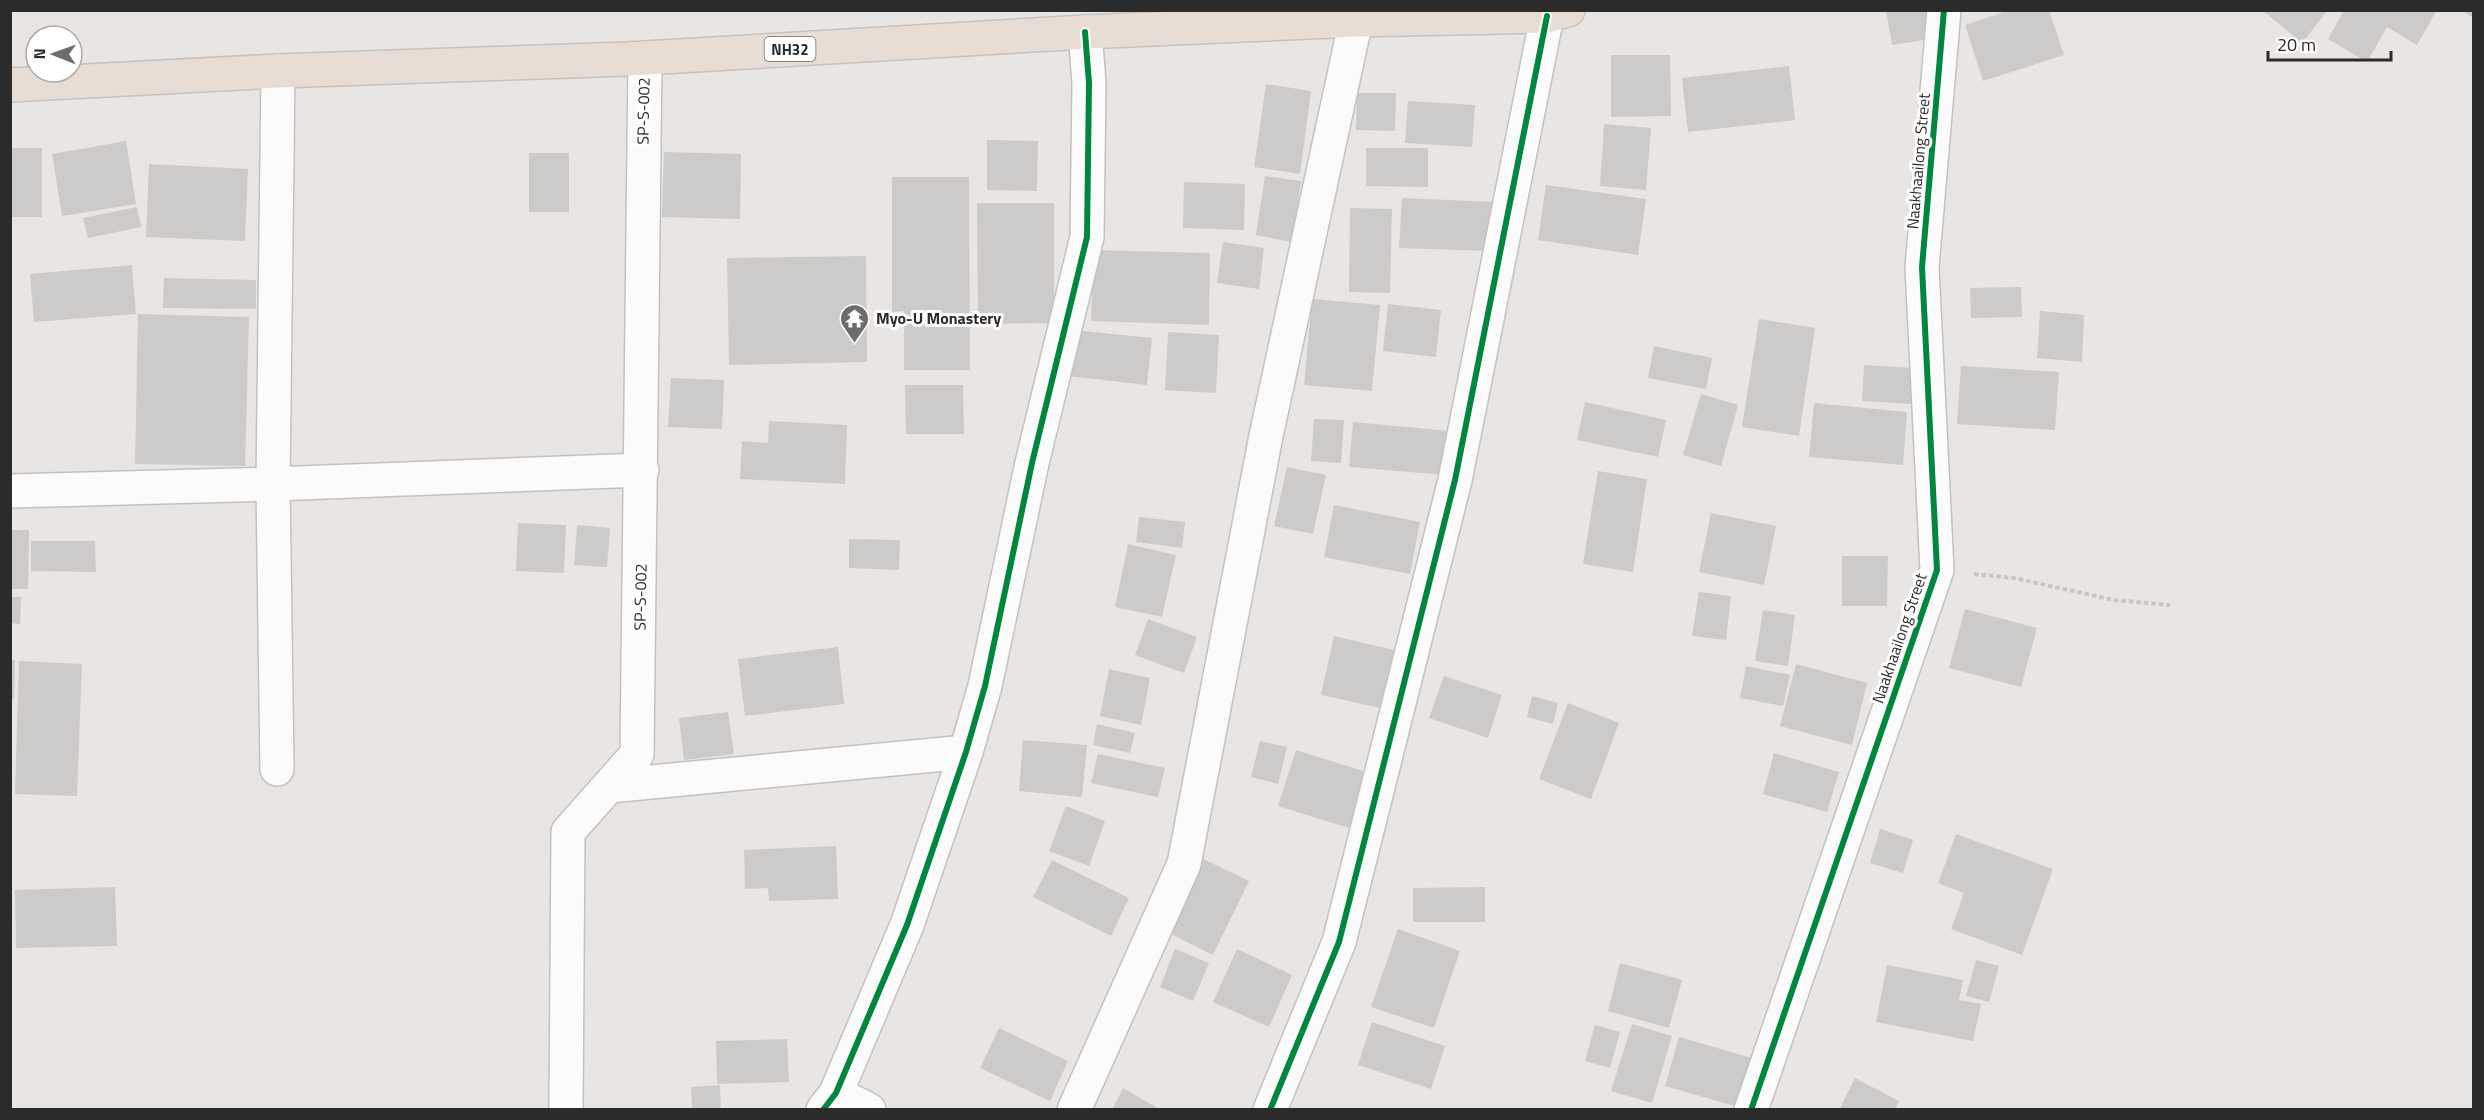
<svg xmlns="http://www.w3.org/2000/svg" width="2484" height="1120" font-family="'Titillium Web',sans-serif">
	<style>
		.building { fill: #cdcbc9 }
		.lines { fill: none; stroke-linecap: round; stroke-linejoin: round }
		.minor-casing { stroke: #c2c2c2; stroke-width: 36 }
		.highway-casing { stroke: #c5c3c2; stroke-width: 36 }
		.path { stroke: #c6c6c6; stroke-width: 4; stroke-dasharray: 4.5 3; stroke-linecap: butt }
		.minor { stroke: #fcfbfb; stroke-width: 33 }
		.highway { stroke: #e8ddd4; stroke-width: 33 }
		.cycleway-casing { stroke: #fff; stroke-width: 10 }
		.cycleway { stroke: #00873e; stroke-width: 6 }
		.labels { text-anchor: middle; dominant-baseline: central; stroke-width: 6; stroke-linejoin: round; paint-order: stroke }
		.shield { fill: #fff; stroke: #6b6b6b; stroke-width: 1.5 }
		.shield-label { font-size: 15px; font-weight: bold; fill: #2b2b2b }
		.street-label { font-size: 16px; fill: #2b2b2b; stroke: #fff }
		.poi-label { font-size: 16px; font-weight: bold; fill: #2b2b2b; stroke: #fff; text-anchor: start }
	</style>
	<rect width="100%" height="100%" fill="#e8e5e2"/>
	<path class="building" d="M1886 10H1932L1936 38 1892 45Z
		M2010 10H2049L2064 55 1983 81 1965 25Z
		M2262 10H2328L2302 43Z
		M2344 10H2437L2417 45 2387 27 2367 62 2328 39Z
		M2459 10H2474V18Z
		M1611 55H1670L1671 116 1611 117Z
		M1789 66 1795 120 1688 132 1682 78Z
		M1266 84 1311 91 1300 174 1254 167Z
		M1357 93H1396L1395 131 1356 130Z
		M1408 101 1475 105 1472 147 1405 143Z
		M1604 124 1651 128 1646 190 1600 186Z
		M987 140 1038 141 1037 191 987 190Z
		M126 141 136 204 62 216 52 154Z
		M10 148H42V217H10Z
		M1366 148H1428V187L1366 186Z
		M664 152 741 154 740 219 662 217Z
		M529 153H569V212H529Z
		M149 164 248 169 245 241 146 237Z
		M1265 176 1301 181 1292 242 1256 235Z
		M892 177H969L970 370H904V311L892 312Z
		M1184 182 1245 184 1244 230 1183 228Z
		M1546 185 1646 199 1638 255 1538 240Z
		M1402 198 1494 202 1491 251 1399 248Z
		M977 203H1054V323L978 324Z
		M137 207 141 227 88 238 83 218Z
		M1350 208 1392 209 1390 293 1349 292Z
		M1223 242 1264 248 1259 289 1217 283Z
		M1093 250 1210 253 1209 325 1091 321Z
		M866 256 867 362 729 365 727 258Z
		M132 265 136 314 34 322 30 274Z
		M164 278 256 280V309L163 308Z
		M2021 287 2022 317 1971 318 1970 288Z
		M1312 299 1380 305 1372 391 1304 385Z
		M1388 304 1441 310 1436 357 1383 351Z
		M2040 311 2084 315 2082 362 2037 358Z
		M138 314 249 317 245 466 135 464Z
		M1759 319 1815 328 1799 436 1742 427Z
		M1073 330 1152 338 1147 385 1068 376Z
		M1168 332 1219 335 1216 393 1165 390Z
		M1654 346 1712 358 1706 389 1648 378Z
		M1864 365 1915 368 1912 404 1862 401Z
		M1961 366 2059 372 2055 430 1957 424Z
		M671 378 724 380 722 429 668 427Z
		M905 385H963L964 434H906Z
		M1701 394 1738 405 1721 466 1683 455Z
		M1585 402 1666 420 1658 457 1577 440Z
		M1814 403 1907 412 1903 465 1809 457Z
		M1314 419 1344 420 1341 463 1311 461Z
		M769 421 847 425 845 484 740 479 742 441 768 443Z
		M1353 422 1449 431 1446 475 1349 467Z
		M1287 467 1326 475 1313 534 1274 526Z
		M1598 471 1647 479 1633 572 1583 564Z
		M1334 505 1420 522 1410 574 1324 557Z
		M1711 513 1776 526 1764 585 1699 572Z
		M1139 517 1185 522 1182 548 1136 542Z
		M518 523 566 525 564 573 516 571Z
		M577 525 610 528 607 567 574 565Z
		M10 530H29L28 589H10Z
		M849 539 900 540 899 570 849 568Z
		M31 541H95L96 572 31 571Z
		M1128 544 1176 555 1162 617 1115 607Z
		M1842 556H1888L1887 606H1842Z
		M1699 592 1731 596 1726 640 1692 636Z
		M10 597H21L20 624 10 623Z
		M1965 609 2037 628 2021 687 1949 668Z
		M1763 610 1795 615 1788 666 1755 661Z
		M1148 619 1197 637 1184 673 1135 655Z
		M1334 636 1394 650 1380 708 1321 695Z
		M838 647 844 704 745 716 738 659Z
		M10 660H15L14 699H10Z
		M19 661 82 664 77 796 15 794Z
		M1796 664 1867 683 1852 745 1780 726Z
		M1746 666 1790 675 1783 706 1740 698Z
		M1109 669 1150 678 1141 725 1100 716Z
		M1444 676 1502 695 1488 738 1429 718Z
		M1532 696 1558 703 1553 724 1527 717Z
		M1568 703 1619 723 1591 799 1539 779Z
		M728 712 734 754 684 760 679 718Z
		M1097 724 1135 733 1130 753 1093 745Z
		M1023 740 1087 745 1082 797 1019 791Z
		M1260 741 1287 747 1278 784 1251 777Z
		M1296 750 1366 772 1349 828 1278 806Z
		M1774 753 1839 772 1827 812 1763 794Z
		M1098 754 1165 768 1158 797 1091 783Z
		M1066 806 1105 821 1089 866 1049 851Z
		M1880 829 1913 840 1903 873 1870 863Z
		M1956 834 2053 869 2022 955 1951 929 1964 893 1938 883Z
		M836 846 838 899 769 901 768 888 745 889 744 850Z
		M1203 859 1249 881 1213 955 1167 932Z
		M1052 860 1129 898 1111 936 1033 897Z
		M115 887 117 946 16 948 15 890Z
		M1485 887V922H1413V888Z
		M1398 929 1460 951 1434 1028 1371 1007Z
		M1175 949 1209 963 1193 1001 1160 987Z
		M1237 949 1292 975 1269 1027 1213 1002Z
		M1976 960 1999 966 1989 1002 1966 996Z
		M1620 963 1682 980 1669 1028 1608 1011Z
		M1887 965 1963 980 1959 1000 1981 1004 1973 1041 1876 1022Z
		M1372 1022 1445 1046 1431 1089 1358 1065Z
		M1632 1024 1672 1036 1652 1103 1611 1091Z
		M1595 1025 1620 1032 1610 1068 1585 1061Z
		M999 1028 1068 1061 1050 1101 980 1068Z
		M1679 1037 1752 1058 1738 1107 1665 1086Z
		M787 1039 789 1082 717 1084 716 1041Z
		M1855 1078 1899 1101 1895 1110H1839Z
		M720 1085 721 1110H692L691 1087Z
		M1123 1088 1161 1110H1112Z"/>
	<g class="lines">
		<defs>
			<path id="minor" d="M10 491 273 484 642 470
				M277 769 273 484 278 71
				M609 786 966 752
				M836 1093 869 1110
				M566 1110 568 832 637 754 645 58
				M823 1110 836 1093 907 925 966 752 985 686 1032 463 1087 237 1089 83 1085 32
				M1074 1110 1184 864 1266 436 1356 20
				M1270 1110 1339 942 1455 480 1547 16
				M1751 1110 1937 570 1922 267 1944 10"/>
			<path id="highway" d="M10 85 278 71 628 59 1085 32 1356 20 1547 16 1568 10"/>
		</defs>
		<use href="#minor" class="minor-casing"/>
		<use href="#highway" class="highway-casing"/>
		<path class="path" d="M1974 574 2014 578 2114 600 2170 605"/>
		<use href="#minor" class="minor"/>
		<use href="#highway" class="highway"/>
		<defs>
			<path id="cycleway" d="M823 1110 836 1093 907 925 966 752 985 686 1032 463 1087 237 1089 83 1085 32
				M1270 1110 1339 942 1455 480 1547 16
				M1751 1110 1937 570 1922 267 1944 10"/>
		</defs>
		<use href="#cycleway" class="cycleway-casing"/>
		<use href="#cycleway" class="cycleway"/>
	</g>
	<defs>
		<symbol id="temple-pin" viewBox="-11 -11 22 30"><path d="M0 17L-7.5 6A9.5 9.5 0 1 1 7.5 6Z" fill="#6d6c6b" stroke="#fff"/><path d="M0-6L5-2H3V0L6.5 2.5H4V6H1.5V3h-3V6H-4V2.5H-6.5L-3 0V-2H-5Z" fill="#fff"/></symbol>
	</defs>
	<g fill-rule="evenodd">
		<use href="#temple-pin" x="838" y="302" width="33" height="45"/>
	</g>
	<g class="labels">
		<rect class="shield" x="764.5" y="37" width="51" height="24" rx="4.5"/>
		<g class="shield-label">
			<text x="790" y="49">NH32</text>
		</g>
		<g class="street-label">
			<text transform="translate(643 111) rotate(-89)">SP-S-002</text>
			<text transform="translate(1918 161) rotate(-85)">Naakhaailong Street</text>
			<text transform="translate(640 597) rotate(-89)">SP-S-002</text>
			<text transform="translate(1899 638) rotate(-71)">Naakhaailong Street</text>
		</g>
		<g class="poi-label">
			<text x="876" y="318">Myo-U Monastery</text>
		</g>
	</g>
	<rect width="2484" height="1120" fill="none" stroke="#2b2b2b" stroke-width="24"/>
	<g transform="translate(54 54) rotate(271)"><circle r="28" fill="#ffffff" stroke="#aaaaaa" stroke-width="1.5"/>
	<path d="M0-4.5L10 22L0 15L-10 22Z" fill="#6d6c6b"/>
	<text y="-9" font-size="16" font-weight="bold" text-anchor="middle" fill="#2b2b2b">N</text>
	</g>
	<path d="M2268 51v9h123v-9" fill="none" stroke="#2b2b2b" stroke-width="3"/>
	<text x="2277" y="51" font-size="18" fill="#2b2b2b" stroke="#ffffff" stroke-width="4.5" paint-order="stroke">20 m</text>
</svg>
